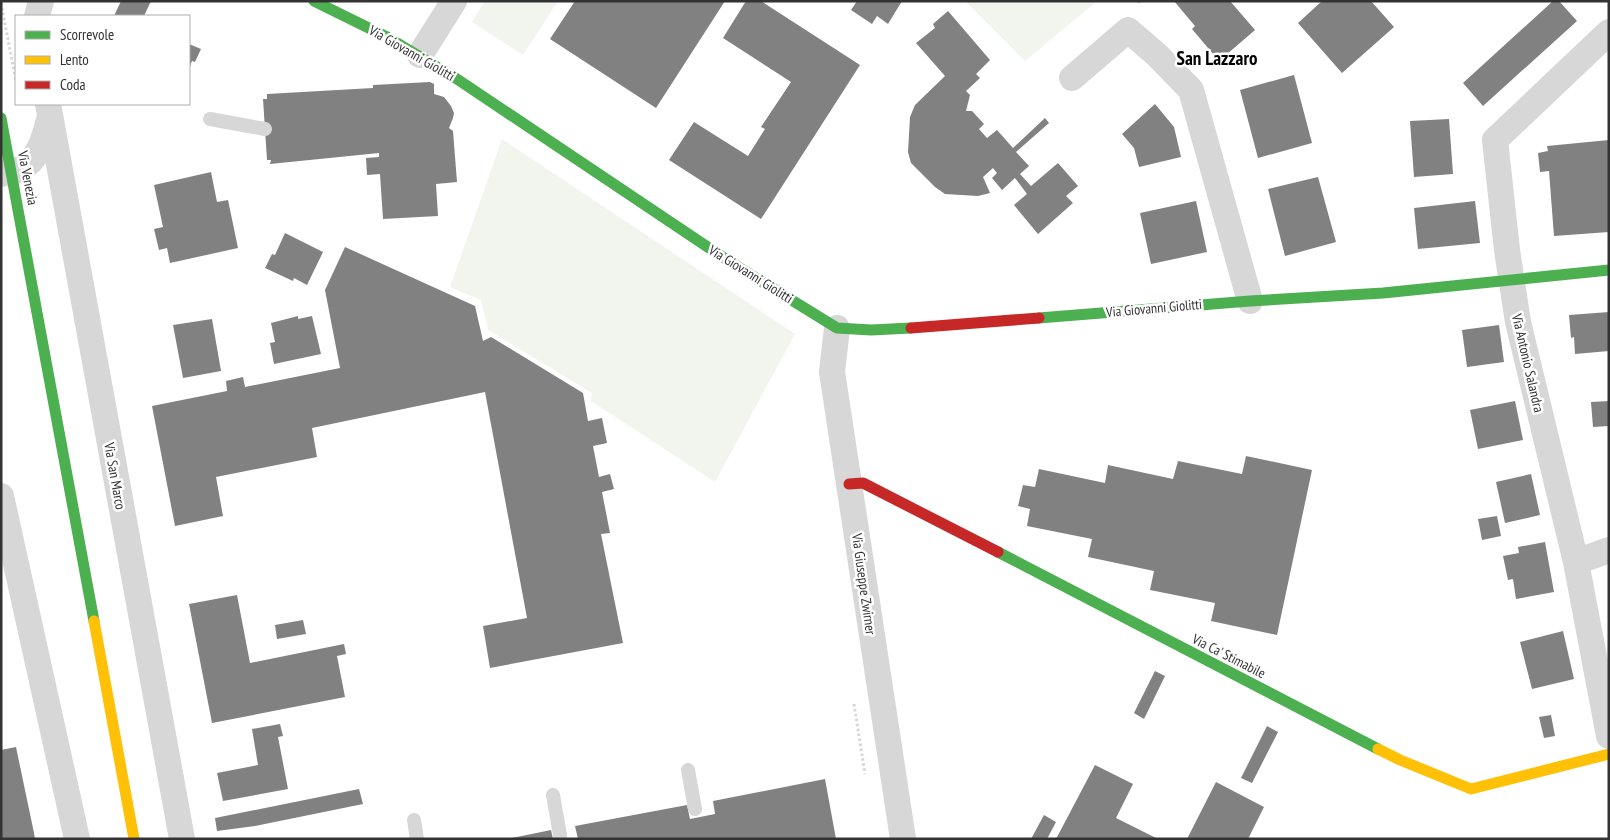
<svg xmlns="http://www.w3.org/2000/svg" width="1610" height="840" font-family="'PT Sans Narrow',sans-serif">
	<style>
		.green { fill: #f1f5ed }
		.building { fill: #818181 }
		.lines { fill: none; stroke-linecap: round; stroke-linejoin: round }
		.path { stroke: #d6d6d6; stroke-width: 3; stroke-dasharray: 2.5 2.5; stroke-linecap: butt }
		.lane { stroke: #d7d7d7; stroke-width: 14 }
		.street { stroke: #d7d7d7; stroke-width: 26 }
		.fast { stroke: #4caf50; stroke-width: 11 }
		.slow { stroke: #ffc107; stroke-width: 11 }
		.jam { stroke: #c62828; stroke-width: 11 }
		.labels { text-anchor: middle; dominant-baseline: central; stroke-width: 5; stroke-linejoin: round; paint-order: stroke }
		.street-label { font-size: 14px; fill: #333; stroke: #fff }
		.district-label { font-size: 19px; font-weight: bold; fill: #000; stroke: #fff }
	</style>
	<rect width="100%" height="100%" fill="#fff"/>
	<path class="green" d="M485 1H558L523 55 472 22Z
		M965 1H1097L1025 61Z
		M502 139 795 334 715 482 591 401 592 393 488 330 481 300 450 287Z"/>
	<path class="building" d="M121 1H151L144 16H114Z
		M575 1H725L656 108 550 39Z
		M746 1H761L860 65 761 219 669 160 694 122 748 156 765 129 761 127 791 82 723 38Z
		M857 1H902L888 24 877 16 872 24 851 10Z
		M1174 1H1230L1255 30 1219 61 1192 29 1195 26Z
		M1322 1H1371L1394 27 1342 73 1298 23Z
		M1553 1H1559L1577 21 1483 106 1463 83Z
		M948 11 990 60 976 74 980 78 966 91 970 95 966 111H972L984 124 979 129 987 138 997 130 1013 148 1045 118 1049 123 1016 152 1029 166 1020 174 1031 186 1058 163 1078 186 1066 196 1073 203 1038 234 1014 205 1027 194 1015 178 1002 190 992 178 997 173 993 168 983 177 990 193 978 196 945 194 935 187 911 163 908 152 910 117 915 105 945 76 916 43 935 28 933 24Z
		M189 44 201 49 195 62 192 61 189 69Z
		M1294 75 1312 143 1258 158 1240 90Z
		M430 82 434 84V94L444 97 451 106 454 113 453 118 449 128 453 131 457 182 436 184 438 216 383 219 380 174 367 175 366 158 379 157V153L270 164 271 160H267L263 99H267V94L373 88V85Z
		M1155 104 1174 127 1181 157 1139 167 1134 148 1122 134Z
		M1449 119 1453 174 1414 177 1410 121Z
		M1609 140V232L1554 236 1549 171 1540 172 1538 153 1548 151 1547 146Z
		M211 172 217 202 228 200 238 248 170 263 167 248 159 250 154 229 163 227 154 185Z
		M1318 177 1336 242 1285 256 1268 189Z
		M1196 201 1207 252 1151 264 1140 213Z
		M1475 201 1480 243 1418 249 1414 208Z
		M285 233 323 252 307 285 294 278 293 281 265 268 272 254 275 255Z
		M345 247 475 306 483 341 491 337 583 393 588 421 602 418 607 443 593 446 599 477 610 474 614 489 602 492 610 533 601 534 623 643 490 668 483 626 527 618 485 392 312 428 317 457 216 477 223 516 175 526 152 406 227 391 226 381 243 377 245 387 340 368 325 290Z
		M1609 312V351L1575 354 1574 337 1571 338 1569 315Z
		M298 316V319L312 316 321 354 274 364 270 343 275 342 271 323Z
		M212 319 221 371 183 378 173 325Z
		M1499 325 1504 362 1467 367 1462 330Z
		M1515 401 1523 440 1478 449 1470 410Z
		M1609 401V426L1593 427 1591 402Z
		M1246 456 1312 470 1277 635 1211 621 1215 603 1150 590 1154 571 1088 557 1092 539 1027 526 1030 509 1018 506 1023 485 1035 487 1039 469 1105 483 1108 465 1173 479 1178 461 1242 474Z
		M1531 474 1540 515 1505 523 1496 482Z
		M1497 516 1501 536 1482 540 1478 519Z
		M1545 542 1554 592 1516 599 1513 579 1508 580 1503 556 1519 553 1518 547Z
		M237 595 250 663 344 644 346 654 337 656 345 697 212 723 189 604Z
		M303 620 306 634 277 639 275 625Z
		M1563 631 1574 679 1532 689 1520 642Z
		M1155 671 1165 676 1144 719 1134 713Z
		M1551 715 1555 736 1544 738 1539 717Z
		M280 724 283 736 278 737 288 789 223 801 217 773 258 765 252 729Z
		M1267 726 1278 732 1252 783 1241 778Z
		M16 747 34 833 35 839H1V750Z
		M1095 765 1133 784 1116 818 1158 839H1056Z
		M825 779 836 839H578L575 826 687 805 690 819 715 814 713 801Z
		M1216 782 1264 807 1248 839H1187Z
		M359 789 363 804 255 826 217 831 215 818Z
		M1044 815 1056 822 1047 839H1031Z
		M551 830 553 839H512V838Z"/>
	<g class="lines">
		<path class="path" d="M1 3 16 81
			M1138 3 1140 1
			M854 704 865 774"/>
		<path class="lane" d="M210 119 265 129
			M688 770 695 809
			M553 795 560 835
			M414 820 417 839"/>
		<path class="street" d="M37 16 41 1
			M1609 32 1495 140 1507 250 1518 322 1576 562 1609 736
			M420 55 454 1
			M1072 78 1128 30 1157 55 1191 90 1250 301
			M48 104 182 839
			M1 174C7 172 15 172 20 169 40 159 45 135 50 116
			M837 328 832 372 903 839
			M1 496 77 839
			M1576 562 1609 550"/>
		<path class="fast" d="M314 1 387 37 457 79 730 262 837 328 871 330 911 328
			M1 118 94 621
			M1039 318 1250 301 1383 293 1609 270
			M998 552 1378 749"/>
		<path class="slow" d="M94 621 134 839
			M1378 749 1400 760 1471 789 1609 754"/>
		<path class="jam" d="M911 328 1039 318
			M849 484 863 483 998 552"/>
	</g>
	<g class="labels">
		<g class="street-label">
			<text transform="translate(412 53) rotate(30)">Via Giovanni Giolitti</text>
			<text transform="translate(28 178) rotate(79)">Via Venezia</text>
			<text transform="translate(751 274) rotate(32)">Via Giovanni Giolitti</text>
			<text transform="translate(1154 308) rotate(-5)">Via Giovanni Giolitti</text>
			<text transform="translate(1528 363) rotate(77)">Via Antonio Salandra</text>
			<text transform="translate(115 476) rotate(80)">Via San Marco</text>
			<text transform="translate(864 584) rotate(82)">Via Giuseppe Zwirner</text>
			<text transform="translate(1229 656) rotate(27)">Via Ca' Stimabile</text>
		</g>
		<g class="district-label">
			<text x="1217" y="58">San Lazzaro</text>
		</g>
	</g>
	<rect width="1610" height="840" fill="none" stroke="#333333" stroke-width="5"/>
	<rect x="15" y="15" width="175" height="90" fill="#ffffff" stroke="#adadad"/>
	<rect x="25" y="31" width="25" height="8" fill="#4caf50" stroke="#adadad"/>
	<text x="60" y="40" font-size="15" fill="#333333">Scorrevole</text>
	<rect x="25" y="56" width="25" height="8" fill="#ffc107" stroke="#adadad"/>
	<text x="60" y="65" font-size="15" fill="#333333">Lento</text>
	<rect x="25" y="81" width="25" height="8" fill="#c62828" stroke="#adadad"/>
	<text x="60" y="90" font-size="15" fill="#333333">Coda</text>
</svg>
